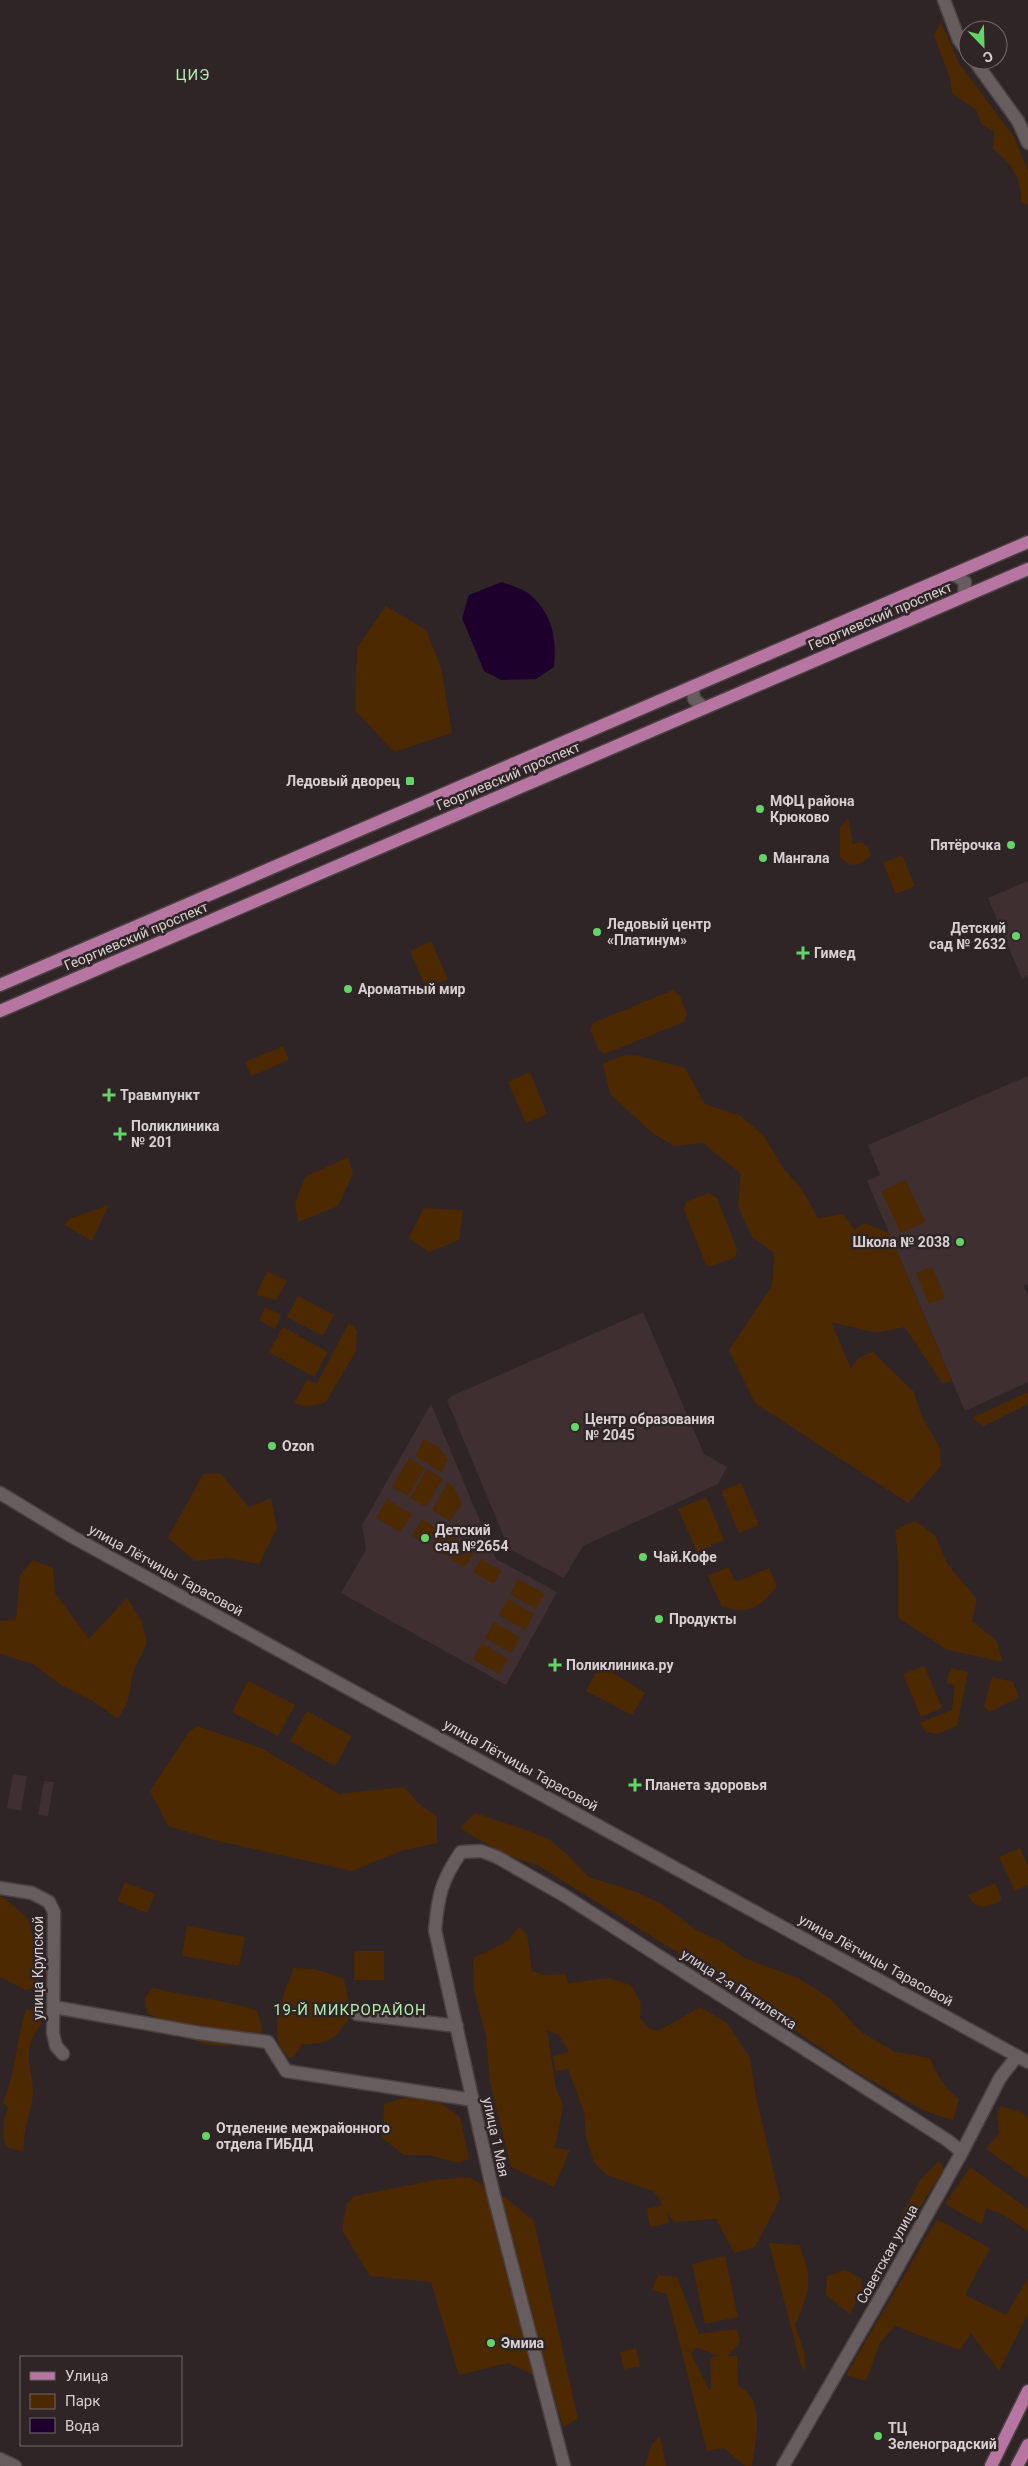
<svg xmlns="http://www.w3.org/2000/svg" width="1028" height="2466" font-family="Roboto,sans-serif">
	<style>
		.built { fill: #3f2f31 }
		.green { fill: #4d2901; fill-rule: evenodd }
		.water { fill: #1e002d }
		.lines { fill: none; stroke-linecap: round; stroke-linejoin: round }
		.minor-casing { stroke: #494142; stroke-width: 15 }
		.tertiary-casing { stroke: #494142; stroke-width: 15 }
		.secondary-casing { stroke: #494142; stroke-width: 15 }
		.primary-casing { stroke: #494142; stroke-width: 15 }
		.minor { stroke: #675d5e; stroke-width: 12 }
		.tertiary { stroke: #675d5e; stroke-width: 12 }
		.secondary { stroke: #675d5e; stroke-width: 12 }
		.primary { stroke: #b776a1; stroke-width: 12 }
		.poi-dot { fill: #64d468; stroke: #2f2527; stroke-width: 2 }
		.labels { text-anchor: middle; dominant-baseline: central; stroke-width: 5; stroke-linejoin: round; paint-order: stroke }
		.street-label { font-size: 14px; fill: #d6d0d1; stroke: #2f2527 }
		.poi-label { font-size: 14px; font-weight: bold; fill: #d6d0d1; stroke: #2f2527; text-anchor: start }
		.neighbourhood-label { font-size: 15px; letter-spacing: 1px; fill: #b1ebb0; stroke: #2f2527 }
	</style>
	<rect width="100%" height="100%" fill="#2f2527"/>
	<path class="built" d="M1028 881V975L1022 979 988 898Z
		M1028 1076V1284L1024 1286 1028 1296V1382L965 1411 867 1181 880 1175 868 1145Z
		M643 1312 704 1454 727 1467 718 1484 583 1546 564 1578 509 1549 447 1400 452 1396Z
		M431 1404 496 1559 557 1592 506 1685 341 1593 366 1550 362 1525Z
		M13 1774 27 1776 21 1811 7 1808Z
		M44 1781 54 1782 48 1816 38 1815Z"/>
	<path class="green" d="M941 22 959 63 1014 137 1028 171V205L1021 202C1021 177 1012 164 993 149L994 132 981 124 977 111 952 93 950 78 934 35Z
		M386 606 426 630 441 667 452 733 394 752 355 710 357 648Z
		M848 818 853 844 862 842 868 847 871 855C860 866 851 869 840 857V828Z
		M902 855 915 886 896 894 883 863Z
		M431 941 448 979 426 988 410 951Z
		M673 990 680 996 687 1014 684 1022 605 1054 599 1050 590 1030 593 1023Z
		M283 1046 289 1060 251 1076 245 1062Z
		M636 1055 685 1068 705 1104 741 1116 764 1136 783 1168 801 1188 818 1218 843 1214 854 1230 865 1223 889 1233 952 1381 942 1383 905 1327 876 1333 831 1322 851 1369 858 1358 873 1352 914 1392 922 1417 940 1448 941 1466 908 1503 755 1403 729 1350 772 1286 774 1253 753 1238 738 1207 741 1174 703 1143 674 1146 651 1132 610 1094 603 1064 621 1056Z
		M530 1072 547 1114 526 1123 508 1082Z
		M348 1157 353 1174 338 1206 298 1222 295 1203 305 1177Z
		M906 1180 925 1222 901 1233 881 1191Z
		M709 1193 717 1198 737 1249 735 1257 712 1266 706 1265 684 1210 686 1202Z
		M109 1205 92 1241 64 1225 71 1218Z
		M424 1208 463 1210 459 1240 429 1252 409 1238Z
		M932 1267 945 1298 929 1304 916 1273Z
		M267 1271 287 1281 276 1300 256 1295Z
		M298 1296 334 1315 323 1336 287 1317Z
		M265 1307 281 1315 275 1329 259 1320Z
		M349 1323 357 1330 356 1351 326 1402 307 1407 294 1403 307 1380 317 1383Z
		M283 1327 328 1352 314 1377 269 1352Z
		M1028 1392V1404L984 1426 972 1418Z
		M424 1439 440 1448 448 1460 441 1472 415 1456Z
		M409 1458 425 1468 408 1496 392 1487Z
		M427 1469 443 1479 426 1507 410 1498Z
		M220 1473 249 1507 271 1498 277 1528 259 1564 226 1558 195 1561 168 1538 203 1474Z
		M448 1482 454 1488 462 1504 450 1521 432 1510Z
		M741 1483 759 1525 739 1533 721 1491Z
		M706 1497 724 1540 697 1552 678 1509Z
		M387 1499 412 1514 401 1532 376 1518Z
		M422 1519 437 1529 427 1545 412 1536Z
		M915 1521 935 1535 948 1565 977 1599 972 1621 996 1640 1003 1662 948 1650 898 1618V1555L895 1530Z
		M441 1530 457 1539 447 1556 431 1548Z
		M460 1542 475 1551 465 1567 450 1559Z
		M481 1559 501 1570 494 1584 473 1572Z
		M33 1560 53 1568 55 1593 89 1639 127 1598 142 1622 147 1643 133 1672 128 1701 118 1719 93 1701 61 1685 33 1664 0 1654V1621L16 1620 20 1575Z
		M728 1567 736 1582 769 1568 777 1586C758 1609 752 1614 722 1607L708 1576Z
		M518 1579 545 1594 536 1609 510 1594Z
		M508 1599 534 1614 525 1630 499 1615Z
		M494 1622 520 1638 511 1653 485 1638Z
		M482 1643 508 1659 499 1674 473 1659Z
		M600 1664 645 1693 632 1715 586 1691Z
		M924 1666 942 1708 921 1717 903 1674Z
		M951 1668 968 1672 957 1726 937 1734 926 1732 920 1723 952 1710 955 1685 946 1683Z
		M992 1677 1013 1682 1019 1697 990 1712 984 1706Z
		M248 1681 295 1705 278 1736 232 1712Z
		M307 1711 352 1736 335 1766 290 1741Z
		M197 1726 261 1748 339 1794 404 1787 418 1803 437 1817V1843L401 1851 352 1871 214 1840 168 1826 150 1791 189 1732Z
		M475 1813 529 1831 550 1840 567 1854 588 1877 634 1891 662 1904 696 1930 724 1943 744 1958 798 1978 830 1998 861 2032 895 2052 930 2058C937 2075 944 2088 959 2099L953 2121 923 2110 855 2071 769 2013 754 1998 728 1984 539 1866C511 1858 484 1844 460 1828Z
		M1020 1848 1028 1866V1885L1015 1891 999 1857Z
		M125 1882 155 1894 147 1913 117 1901Z
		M995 1883 1002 1900C987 1907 977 1912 968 1895Z
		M0 1897H3L28 1918 37 1950 41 1986 25 1990 0 1977Z
		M187 1926 245 1937 239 1966 182 1956Z
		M519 1927 527 1934 532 1971 544 1975 566 1974 568 1983 609 1978 631 1985 641 2003 640 2018 647 2027 658 2031 700 2007 726 2022 750 2058 756 2097 780 2199 755 2247 734 2253 716 2219 674 2222 667 2212 669 2223 650 2227 647 2209 663 2205 654 2192 607 2175 594 2162 586 2137 584 2112 568 2069 556 2071 553 2056 569 2052 559 2035 547 2030 556 2089 563 2105 555 2148 570 2150 554 2187 511 2167 490 2083 486 2036 474 1990 473 1958 508 1941Z
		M354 1951H384V1980H354Z
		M294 1968 315 1969 344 1979 351 2016C335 2039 331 2044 302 2044L293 2058 288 2057C285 2053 281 2049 279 2044 271 2026 286 1986 294 1968Z
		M153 1988C187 1997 222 1999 256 2010L262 2026 260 2037C237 2049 206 2049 183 2035 170 2028 160 2019 147 2013L145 1998Z
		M37 2009 42 2022C39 2028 33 2035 31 2042 25 2058 33 2075 33 2092 32 2114 22 2128 24 2152L6 2147C2 2132 2 2122 8 2108L3 2102C16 2073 16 2040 26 2010Z
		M411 2096 432 2097 460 2117 469 2159 459 2163 428 2155H404L382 2138 384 2104Z
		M1000 2106 1024 2113 1028 2119V2179L986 2149 999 2133 997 2117Z
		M939 2161 944 2169 912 2220 902 2215 920 2180Z
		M970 2167 1028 2209V2231L1002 2214 986 2208 982 2225 945 2204Z
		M469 2177 506 2198 534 2221 578 2419 563 2427 553 2393 536 2376 508 2363 459 2375 431 2282 370 2276 342 2230 347 2203 355 2196 435 2180Z
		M937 2219 990 2248 965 2295 1006 2315 1028 2278V2314L999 2371 971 2333 960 2350 895 2326 880 2343 866 2381 846 2375Z
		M769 2243 799 2245C814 2281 810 2289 795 2325L804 2352 806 2371 801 2365Z
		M725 2256 738 2317 705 2324 692 2264Z
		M845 2270 861 2278 862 2290 850 2314 826 2295 827 2276Z
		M658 2275 677 2277 699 2334 737 2329 740 2342 728 2356H737L738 2386C767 2399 755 2442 752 2466H745L724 2448 707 2451 667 2294 652 2290ZM696 2347 718 2356 710 2358 711 2389 709 2390 691 2354Z
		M636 2348 640 2366 624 2369 620 2352Z
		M660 2436 666 2466H645L652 2444Z"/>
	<path class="water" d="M502 582C510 585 521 588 528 593 552 612 557 638 554 667L536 679 501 680 484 671 462 618 469 595Z"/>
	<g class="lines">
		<defs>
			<path id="minor" d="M944 0 959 40 968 52
				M974 60 1018 121 1028 143
				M954 574 965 582 964 596
				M696 685 693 690 694 699 704 708
				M0 1888 32 1893 49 1902 54 1912 53 2033 56 2046 63 2054
				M54 2007 199 2033 268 2042 286 2071 473 2100
				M357 2014 457 2026
				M564 2466 493 2192 435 1930C438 1896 441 1881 461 1852L481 1851 497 1857 565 1896 947 2140 962 2152"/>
			<path id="tertiary" d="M783 2466 886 2288 962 2152 1000 2078 1017 2056"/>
			<path id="secondary" d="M0 1493 71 1536 1028 2062
				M0 2459 15 2466"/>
			<path id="primary" d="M0 985 1028 542
				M0 1011 1028 569
				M991 2466 1028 2391
				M1017 2466 1028 2445"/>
		</defs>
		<use href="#minor" class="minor-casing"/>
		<use href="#tertiary" class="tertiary-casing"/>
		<use href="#secondary" class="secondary-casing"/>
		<use href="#primary" class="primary-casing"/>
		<use href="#minor" class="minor"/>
		<use href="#tertiary" class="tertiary"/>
		<use href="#secondary" class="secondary"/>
		<use href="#primary" class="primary"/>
	</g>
	<g class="poi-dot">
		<rect x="405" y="776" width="10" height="10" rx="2.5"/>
		<circle cx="760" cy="809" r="5"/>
		<circle cx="1011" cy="845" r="5"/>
		<circle cx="763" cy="858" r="5"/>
		<circle cx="597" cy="932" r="5"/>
		<circle cx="1016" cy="936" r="5"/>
		<path d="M800.5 945.5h5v5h5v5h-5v5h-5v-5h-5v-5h5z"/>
		<circle cx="348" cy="989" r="5"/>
		<path d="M106.5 1087.5h5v5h5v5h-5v5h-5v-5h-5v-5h5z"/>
		<path d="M117.5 1126.5h5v5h5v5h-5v5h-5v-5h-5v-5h5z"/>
		<circle cx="960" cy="1242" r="5"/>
		<circle cx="575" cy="1427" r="5"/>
		<circle cx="272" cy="1446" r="5"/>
		<circle cx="425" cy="1538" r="5"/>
		<circle cx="643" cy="1557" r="5"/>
		<circle cx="659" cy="1619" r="5"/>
		<path d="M552.5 1657.5h5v5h5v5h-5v5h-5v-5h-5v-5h5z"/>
		<path d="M632.5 1777.5h5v5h5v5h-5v5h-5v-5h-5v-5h5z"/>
		<circle cx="206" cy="2136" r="5"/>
		<circle cx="491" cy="2343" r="5"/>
		<circle cx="878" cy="2436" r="5"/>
	</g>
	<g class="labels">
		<g class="street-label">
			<text transform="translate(880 616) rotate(-23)">Георгиевский проспект</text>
			<text transform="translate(508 776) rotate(-23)">Георгиевский проспект</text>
			<text transform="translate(136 936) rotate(-23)">Георгиевский проспект</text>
			<text transform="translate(166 1570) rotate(29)">улица Лётчицы Тарасовой</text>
			<text transform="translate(521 1765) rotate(29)">улица Лётчицы Тарасовой</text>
			<text transform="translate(876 1960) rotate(29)">улица Лётчицы Тарасовой</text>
			<text transform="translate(38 1968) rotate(-90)">улица Крупской</text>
			<text transform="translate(739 1989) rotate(33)">улица 2-я Пятилетка</text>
			<text transform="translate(496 2137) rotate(78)">улица 1 Мая</text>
			<text transform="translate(887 2254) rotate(-61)">Советская улица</text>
		</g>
		<g class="poi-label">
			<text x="400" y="781" text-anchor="end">Ледовый дворец</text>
			<text x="770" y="801">МФЦ района<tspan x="770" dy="16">Крюково</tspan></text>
			<text x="1001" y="845" text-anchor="end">Пятёрочка</text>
			<text x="773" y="858">Мангала</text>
			<text x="607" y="924">Ледовый центр<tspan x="607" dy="16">«Платинум»</tspan></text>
			<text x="1006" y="928" text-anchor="end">Детский<tspan x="1006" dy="16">сад № 2632</tspan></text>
			<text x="814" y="953">Гимед</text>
			<text x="358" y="989">Ароматный мир</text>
			<text x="120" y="1095">Травмпункт</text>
			<text x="131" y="1126">Поликлиника<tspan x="131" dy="16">№ 201</tspan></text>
			<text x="950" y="1242" text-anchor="end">Школа № 2038</text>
			<text x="585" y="1419">Центр образования<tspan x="585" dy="16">№ 2045</tspan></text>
			<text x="282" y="1446">Ozon</text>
			<text x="435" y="1530">Детский<tspan x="435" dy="16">сад №2654</tspan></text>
			<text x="653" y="1557">Чай.Кофе</text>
			<text x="669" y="1619">Продукты</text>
			<text x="566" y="1665">Поликлиника.ру</text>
			<text x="645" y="1785">Планета здоровья</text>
			<text x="216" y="2128">Отделение межрайонного<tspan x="216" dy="16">отдела ГИБДД</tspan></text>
			<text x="501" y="2343">Эмииа</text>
			<text x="888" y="2428">ТЦ<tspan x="888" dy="16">Зеленоградский</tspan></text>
		</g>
		<g class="neighbourhood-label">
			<text x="193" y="75">ЦИЭ</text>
			<text x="350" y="2010">19-Й МИКРОРАЙОН</text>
		</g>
	</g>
	<rect x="20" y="2356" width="162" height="90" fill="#2f2527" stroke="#72696b"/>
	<rect x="30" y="2372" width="25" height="8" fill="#b776a1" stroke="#72696b"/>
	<text x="65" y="2381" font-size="15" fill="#d6d0d1">Улица</text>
	<rect x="30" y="2394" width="25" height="15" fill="#4d2901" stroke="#72696b"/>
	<text x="65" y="2406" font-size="15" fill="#d6d0d1">Парк</text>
	<rect x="30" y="2418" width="25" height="15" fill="#1e002d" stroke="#72696b"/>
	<text x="65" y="2431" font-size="15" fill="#d6d0d1">Вода</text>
	<g transform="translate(983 45) rotate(157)"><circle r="24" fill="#2f2527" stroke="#72696b"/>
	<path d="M0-4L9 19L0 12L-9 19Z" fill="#64d468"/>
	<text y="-8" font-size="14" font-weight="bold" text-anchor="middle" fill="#d6d0d1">С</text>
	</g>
</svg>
